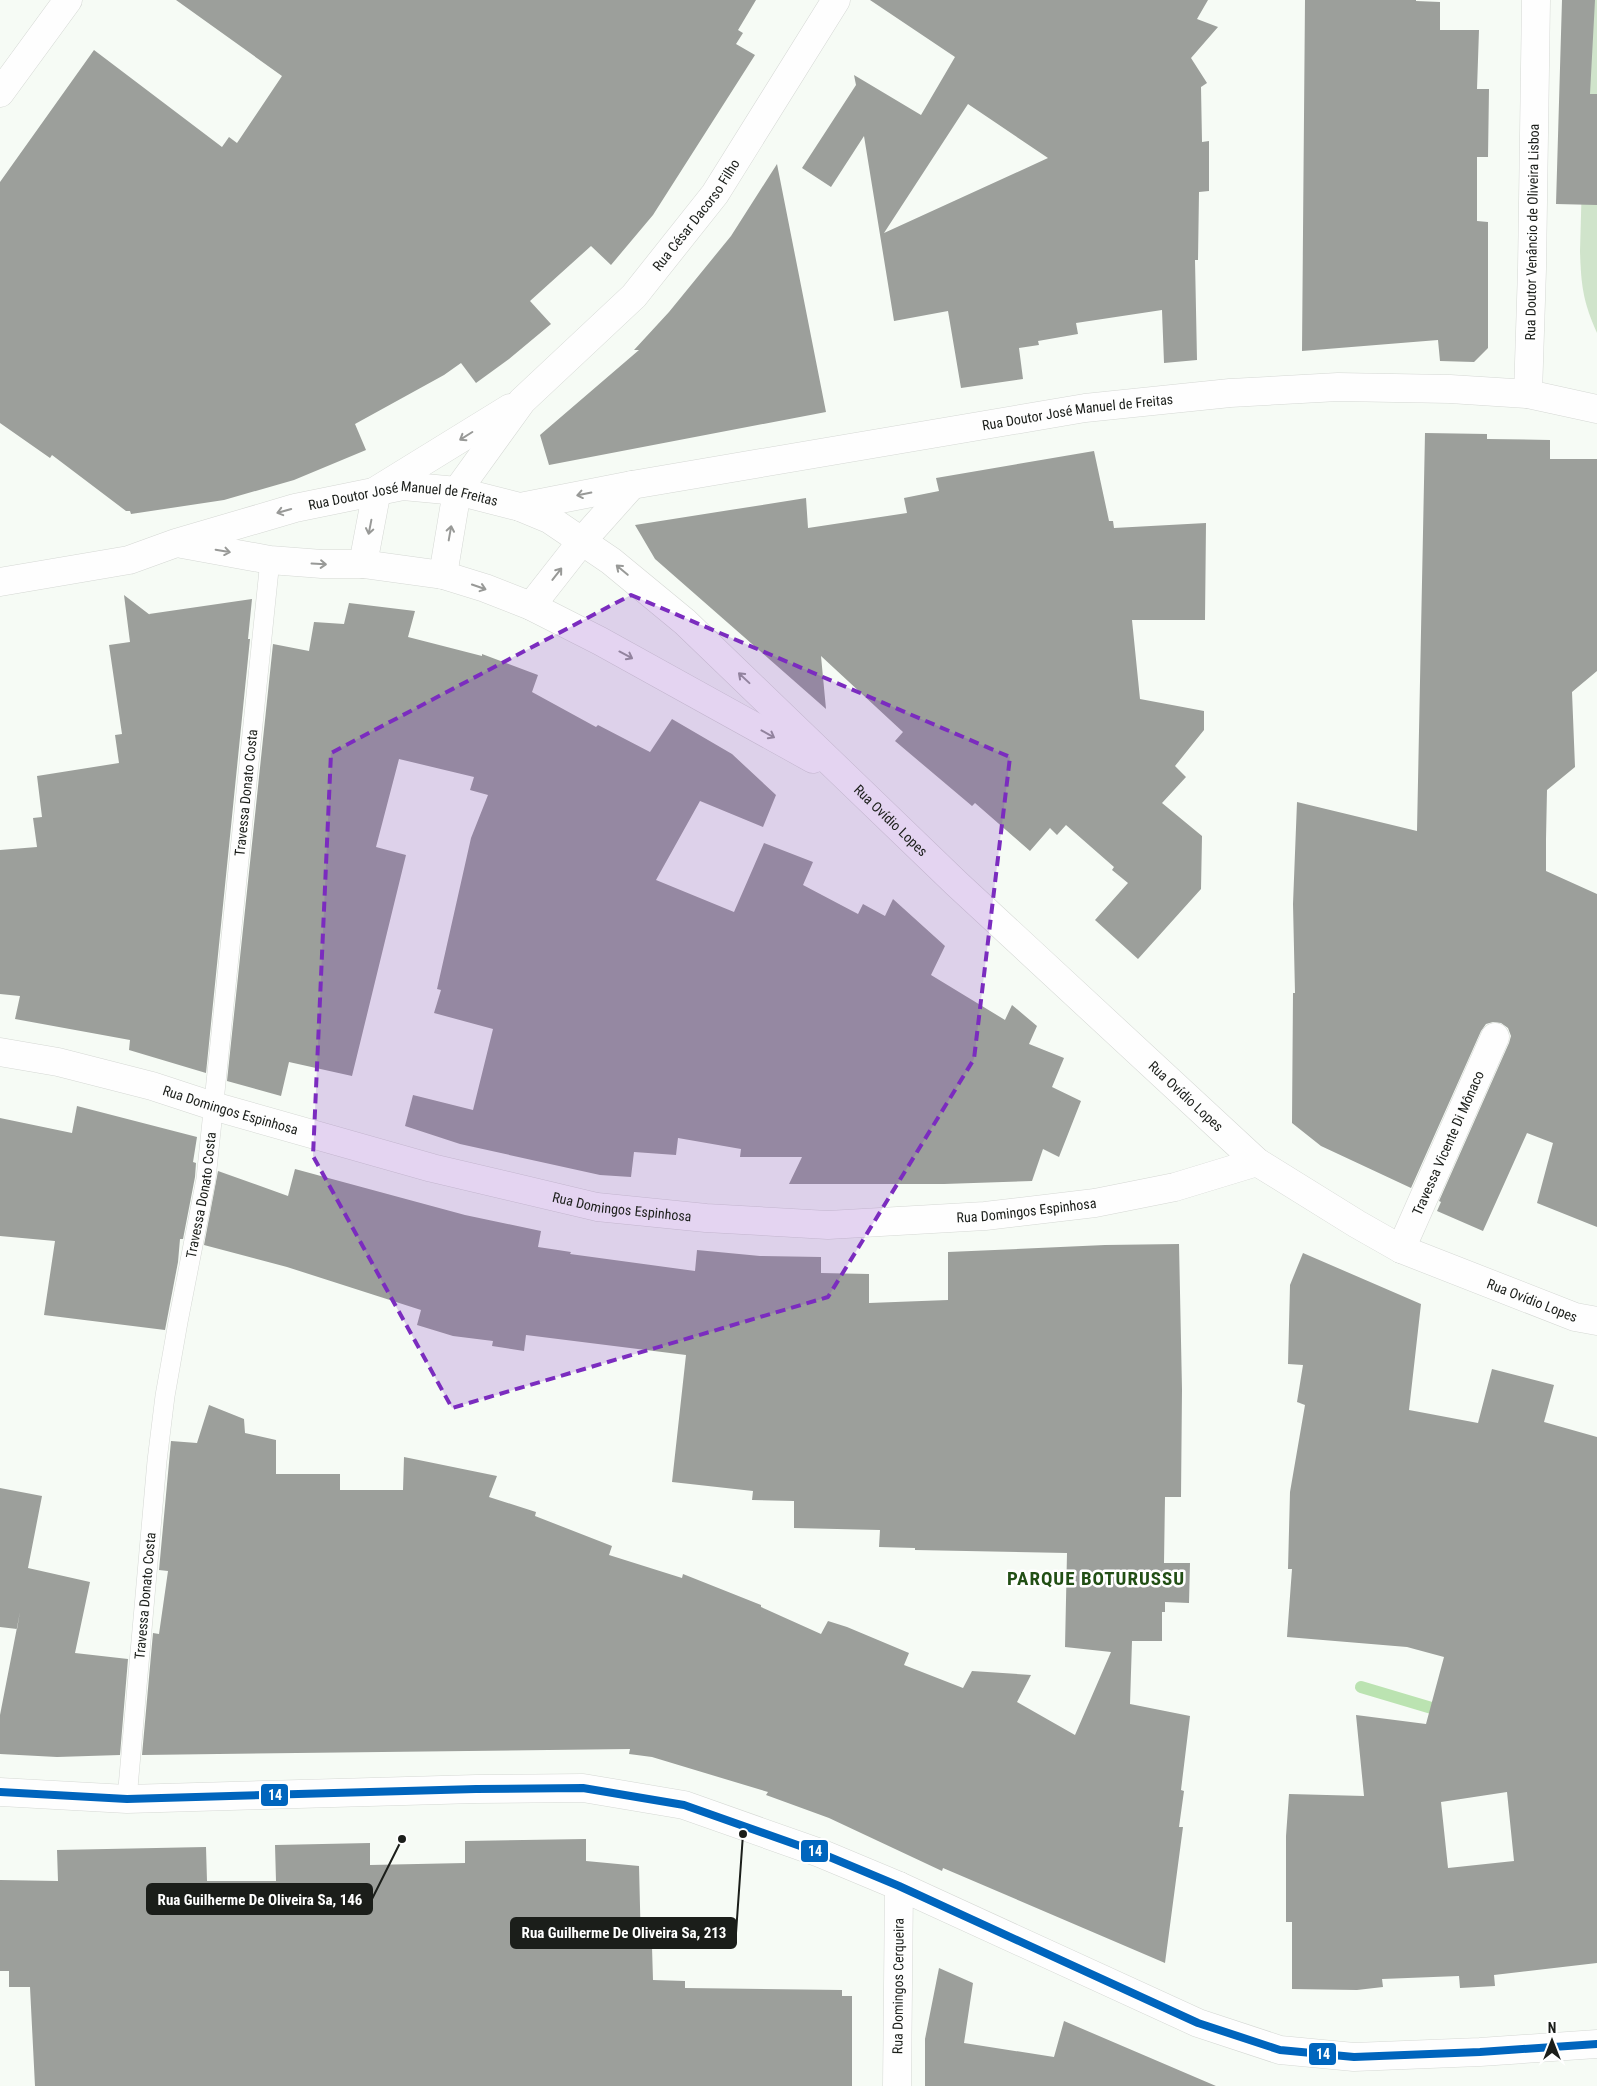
<svg xmlns="http://www.w3.org/2000/svg" width="1597" height="2086" font-family="'Roboto Condensed',sans-serif">
	<style>
		.green { fill: #d0e4cb }
		.lines { fill: none; stroke-linecap: round; stroke-linejoin: round }
		.stream { stroke: #bbe3b1; stroke-width: 12 }
		.building { fill: #9c9f9b; fill-rule: evenodd }
		.lane-casing { stroke: #d5d8d4; stroke-width: 20 }
		.street-casing { stroke: #d5d8d4; stroke-width: 29 }
		.secondary-casing { stroke: #d5d8d4; stroke-width: 29 }
		.lane { stroke: #fefefe; stroke-width: 19 }
		.street { stroke: #fefefe; stroke-width: 28 }
		.secondary { stroke: #fefefe; stroke-width: 28 }
		.bus-1-casing { stroke: #fff; stroke-width: 11 }
		.bus-1 { stroke: #0065bd; stroke-width: 8 }
		.oneway { stroke: #989997 }
		.marked { fill: #7b2cbf; fill-opacity: 0.2; stroke: #7b2cbf; stroke-width: 4; stroke-dasharray: 10 6; stroke-linejoin: round }
		.labels { text-anchor: middle; dominant-baseline: central; stroke-width: 5; stroke-linejoin: round; paint-order: stroke }
		.street-label { font-size: 14px; fill: #1b1e1a; stroke: #fff }
		.district-label { font-size: 19px; font-weight: bold; letter-spacing: 1px; fill: #224f15; stroke: #fff }
		.leader { fill: none; stroke: #1b1e1a; stroke-width: 2 }
		.callout-dot { fill: #1b1e1a; stroke: #fff; stroke-width: 2 }
		.callout { fill: #1b1e1a; stroke: #1b1e1a; stroke-width: 2 }
		.callout-label { font-size: 15px; text-anchor: middle; font-weight: bold; fill: #fff }
		.line-badge { stroke: #fff; stroke-width: 2 }
		.badge-label { font-size: 14px; text-anchor: middle; font-weight: bold; fill: #fff }
	</style>
	<rect width="100%" height="100%" fill="#f6fbf5"/>
	<path class="green" d="M1587 0H1597V333C1583 302 1581 285 1580 251Z"/>
	<g class="lines">
		<path class="stream" d="M1361 1687 1445 1712"/>
	</g>
	<path class="building" d="M176 0H756L738 30 743 33 736 44 755 55 653 215 611 265 591 246 530 301 551 324 509 359 476 383 461 363 444 375 355 424 366 450 294 480 224 500 131 514 130 511H126L52 455 50 458 0 423V182L94 50 222 147 229 137 237 143 282 76Z
		M870 0H1208L1197 19 1218 27 1191 58 1207 83 1201 87 1202 142 1209 141V191L1199 192 1198 260H1195L1197 360 1164 363 1162 310 1076 323 1078 334 1038 341 1039 345 1019 348 1023 379 961 388 948 311 894 321 864 136 831 187 802 168 856 85 854 75 921 115 955 57ZM968 104 1048 158 884 233Z
		M1305 0H1416V1L1440 2V30H1479L1477 89H1489L1488 157H1477V221L1488 222V348L1474 362 1440 361 1438 340 1302 351Z
		M1562 0H1595L1590 94H1597V205L1556 204Z
		M777 164 826 412 549 465 540 435 639 350H634L669 312 731 236Z
		M1425 433 1487 434V439L1550 440V459H1597V671L1572 692 1575 767 1547 790 1546 839V871L1597 894V1227L1537 1203 1553 1143 1527 1133 1483 1231 1437 1211 1441 1202 1439 1201 1509 1043 1511 1036 1508 1028 1501 1023 1493 1022 1486 1024 1481 1031 1411 1188 1321 1146 1292 1123 1293 993H1295L1293 904 1297 802 1417 831Z
		M1094 451 1109 521H1113L1114 528 1206 523 1205 620H1132L1140 699 1204 711V730L1175 766 1186 777 1162 803 1202 836 1201 889 1138 959 1095 920 1128 883 1112 870 1114 867 1066 825 1057 835 1050 828 1030 851 975 803 972 806 895 741 903 732 821 656 826 709 655 559 635 525 806 498 808 528 907 513 904 498 939 491 936 478Z
		M124 595 150 615 149 614 252 599 248 639H250L206 1073 129 1050 130 1040 15 1019 20 996 0 994V850L37 847 33 818 42 817 37 776 119 763 115 735 122 734 109 645 130 642Z
		M349 603 415 611 408 637 482 656V654L538 675 532 692 596 727 598 725 650 752 672 719 732 754 776 795 763 827 700 801 656 880 734 912 764 843 813 862 803 885 858 914 863 904 885 916 893 899 945 946 931 975 1005 1020 1012 1005 1037 1026 1029 1044 1064 1058 1052 1087 1081 1101 1059 1157 1043 1149 1032 1181 944 1184H789L802 1157H740L741 1149 678 1138 676 1155 634 1152 631 1177 600 1175 460 1144 405 1126 413 1095 473 1110 493 1029 434 1013 441 990 437 989 471 838 488 795 470 790 474 777 399 759 376 847 406 855 352 1076 289 1062 281 1096 227 1081 273 644 309 651 314 622 344 624Z
		M77 1106 197 1137 193 1162 196 1163 195 1177 183 1239H180L178 1262 165 1330 44 1315 55 1241 0 1236V1118L72 1133Z
		M295 1169 465 1215 541 1231 538 1247 571 1252 570 1254 695 1271 697 1250 760 1256 821 1257V1273L869 1274V1303L948 1300V1252L1105 1245 1179 1244 1182 1389 1181 1497H1165L1164 1563H1190L1189 1603 1165 1602V1612H1162V1641H1132L1130 1704 1190 1716 1181 1790 1184 1791 1179 1827H1183L1165 1963 943 1868 942 1871 829 1818 766 1795 768 1792 652 1757 629 1754 630 1749 142 1755 153 1633 159 1634 168 1571 159 1570 171 1441 197 1443 209 1405 244 1419 245 1433 276 1440V1474H340V1490H403L404 1457 497 1476 489 1497 536 1512 535 1516 612 1546 609 1555 682 1578 683 1574 761 1605V1607L821 1634 828 1621 847 1627 909 1653 904 1665 963 1688 972 1671 1031 1675 1017 1702 1075 1735 1111 1652 1065 1647 1067 1553 915 1550V1548L879 1547 880 1530 794 1528V1501L752 1500 753 1491 672 1482 686 1355 526 1335 524 1351 492 1346 493 1341 453 1336 417 1325 421 1310 287 1267 204 1245 218 1171 288 1196Z
		M1303 1253 1421 1304 1409 1410 1478 1423 1492 1369 1554 1385 1544 1422 1597 1437V1963L1494 1975 1495 1986 1460 1988 1459 1976 1382 1979 1383 1987 1357 1990 1292 1989V1922H1286V1836L1289 1794 1364 1796 1356 1715 1426 1724 1444 1657 1407 1647 1287 1637 1292 1569H1288L1290 1492 1305 1405 1297 1402 1303 1365 1288 1364 1290 1285ZM1507 1792 1514 1861 1448 1868 1441 1802Z
		M0 1488 42 1496 28 1568 90 1582 75 1653 128 1659 120 1755 57 1757 0 1754V1715L20 1612 17 1629 0 1627Z
		M586 1839V1861L639 1866 641 1947H652L653 1980 685 1981V1988L842 1990V1996H852V2086H35L30 1987H9V1971H0V1880L58 1881 57 1850 206 1847 207 1881H276L275 1845 370 1843V1865L465 1863V1841Z
		M939 1968 973 1983 964 2043 1054 2057 1064 2021 1216 2086H925V2039Z"/>
	<g class="lines">
		<defs>
			<g id="lane">
				<path id="s1" d="M127 1799 157 1461 165 1396 178 1322 206 1179 270 560"/>
			</g>
			<g id="street">
				<path d="M1536 0 1532 269 1528 394 1597 409"/>
				<path id="s2" d="M520 507 549 519 611 561 685 622 957 884 1257 1162 1357 1224 1401 1249 1575 1317 1597 1321"/>
				<path d="M182 544 270 560 322 564H363L443 575 485 588 531 606 600 641 813 759"/>
				<path d="M363 564 377 490 510 408"/>
				<path id="s3" d="M443 575 457 491 522 401 634 296 715 194 836 0"/>
				<path id="s4" d="M0 582 129 560 176 543 295 508 403 486 457 491 520 507 632 485 1085 408 1230 393 1338 387 1450 389 1528 394"/>
				<path d="M531 606 582 541 632 485"/>
				<path id="s5" d="M0 1052 58 1062 152 1086 213 1106 432 1168 597 1207 706 1218 828 1225 985 1216 1095 1203 1175 1187 1257 1162"/>
				<path id="s6" d="M1401 1249 1495 1037"/>
				<path d="M0 1792 127 1799 476 1789 583 1788 684 1805 820 1853 899 1886 1198 2023 1280 2050 1354 2057 1480 2052 1597 2044"/>
				<path id="s7" d="M897 2086 899 1886"/>
			</g>
			<path id="secondary" d="M0 93 68 0"/>
		</defs>
		<use href="#lane" class="lane-casing"/>
		<use href="#street" class="street-casing"/>
		<use href="#secondary" class="secondary-casing"/>
		<use href="#lane" class="lane"/>
		<use href="#street" class="street"/>
		<use href="#secondary" class="secondary"/>
		<defs>
			<path id="bus-1" d="M0 1792 127 1799 476 1789 583 1788 684 1805 820 1853 899 1886 1198 2023 1280 2050 1354 2057 1480 2052 1597 2044"/>
		</defs>
		<use href="#bus-1" class="bus-1-casing"/>
		<use href="#bus-1" class="bus-1"/>
	</g>
	<defs><path id="oneway-shaft" d="M-6 0H5M1.5-3L5.5 0L1.5 3" fill="none" stroke-width="1.6" stroke-linecap="round" stroke-linejoin="round" transform="scale(1.25)"/></defs>
	<g class="oneway">
		<use href="#oneway-shaft" transform="translate(466 436) rotate(148)"/>
		<use href="#oneway-shaft" transform="translate(584 494) rotate(169)"/>
		<use href="#oneway-shaft" transform="translate(284 511) rotate(164)"/>
		<use href="#oneway-shaft" transform="translate(370 527) rotate(101)"/>
		<use href="#oneway-shaft" transform="translate(450 533) rotate(-80)"/>
		<use href="#oneway-shaft" transform="translate(223 551) rotate(10)"/>
		<use href="#oneway-shaft" transform="translate(319 564) rotate(3)"/>
		<use href="#oneway-shaft" transform="translate(622 570) rotate(-140)"/>
		<use href="#oneway-shaft" transform="translate(557 574) rotate(-52)"/>
		<use href="#oneway-shaft" transform="translate(479 587) rotate(19)"/>
		<use href="#oneway-shaft" transform="translate(626 655) rotate(28)"/>
		<use href="#oneway-shaft" transform="translate(744 678) rotate(-137)"/>
		<use href="#oneway-shaft" transform="translate(768 734) rotate(29)"/>
	</g>
	<path class="marked" d="M631 595 1010 757 974 1059 828 1297 452 1408 313 1156 331 753Z"/>
	<g class="labels">
		<g class="street-label">
			<text stroke="none"><textPath href="#s3" startOffset="452">Rua César Dacorso Filho</textPath></text>
			<text transform="translate(1532 232) rotate(-89)">Rua Doutor Venâncio de Oliveira Lisboa</text>
			<text stroke="none"><textPath href="#s4" startOffset="1100">Rua Doutor José Manuel de Freitas</textPath></text>
			<text stroke="none"><textPath href="#s4" startOffset="415">Rua Doutor José Manuel de Freitas</textPath></text>
			<text stroke="none"><textPath href="#s1" startOffset="1014">Travessa Donato Costa</textPath></text>
			<text stroke="none"><textPath href="#s2" startOffset="488">Rua Ovídio Lopes</textPath></text>
			<text stroke="none"><textPath href="#s2" startOffset="892">Rua Ovídio Lopes</textPath></text>
			<text stroke="none"><textPath href="#s5" startOffset="238">Rua Domingos Espinhosa</textPath></text>
			<text stroke="none"><textPath href="#s6" startOffset="116">Travessa Vicente Di Mônaco</textPath></text>
			<text stroke="none"><textPath href="#s1" startOffset="609">Travessa Donato Costa</textPath></text>
			<text stroke="none"><textPath href="#s5" startOffset="642">Rua Domingos Espinhosa</textPath></text>
			<text stroke="none"><textPath href="#s5" startOffset="1048">Rua Domingos Espinhosa</textPath></text>
			<text stroke="none"><textPath href="#s2" startOffset="1298">Rua Ovídio Lopes</textPath></text>
			<text stroke="none"><textPath href="#s1" startOffset="204">Travessa Donato Costa</textPath></text>
			<text stroke="none"><textPath href="#s7" startOffset="100">Rua Domingos Cerqueira</textPath></text>
		</g>
		<g class="district-label">
			<text x="1096" y="1578">PARQUE BOTURUSSU</text>
		</g>
	</g>
	<path class="leader" d="M402 1839L372 1899M743 1834L736 1933"/>
	<g class="callout-dot">
		<circle cx="402" cy="1839" r="5"/>
		<circle cx="743" cy="1834" r="5"/>
	</g>
	<g class="callout">
		<rect x="147" y="1884" width="225" height="30" rx="5"/>
		<rect x="511" y="1918" width="225" height="30" rx="5"/>
	</g>
	<g class="callout-label">
		<text x="260" y="1905">Rua Guilherme De Oliveira Sa, 146</text>
		<text x="624" y="1938">Rua Guilherme De Oliveira Sa, 213</text>
	</g>
	<g class="line-badge">
		<rect x="260" y="1783" width="29" height="24" rx="5" fill="#0065bd"/>
		<rect x="800" y="1839" width="29" height="24" rx="5" fill="#0065bd"/>
		<rect x="1308" y="2042" width="29" height="24" rx="5" fill="#0065bd"/>
	</g>
	<g class="badge-label">
		<text x="275" y="1800">14</text>
		<text x="815" y="1856">14</text>
		<text x="1323" y="2059">14</text>
	</g>
	<g transform="translate(1552 2041)" stroke="#ffffff" stroke-width="4" paint-order="stroke">
	<path d="M0-4L9 19L0 12L-9 19Z" fill="#1b1e1a"/>
	<text y="-8" font-size="14" font-weight="bold" text-anchor="middle" fill="#1b1e1a">N</text>
	</g>
</svg>
